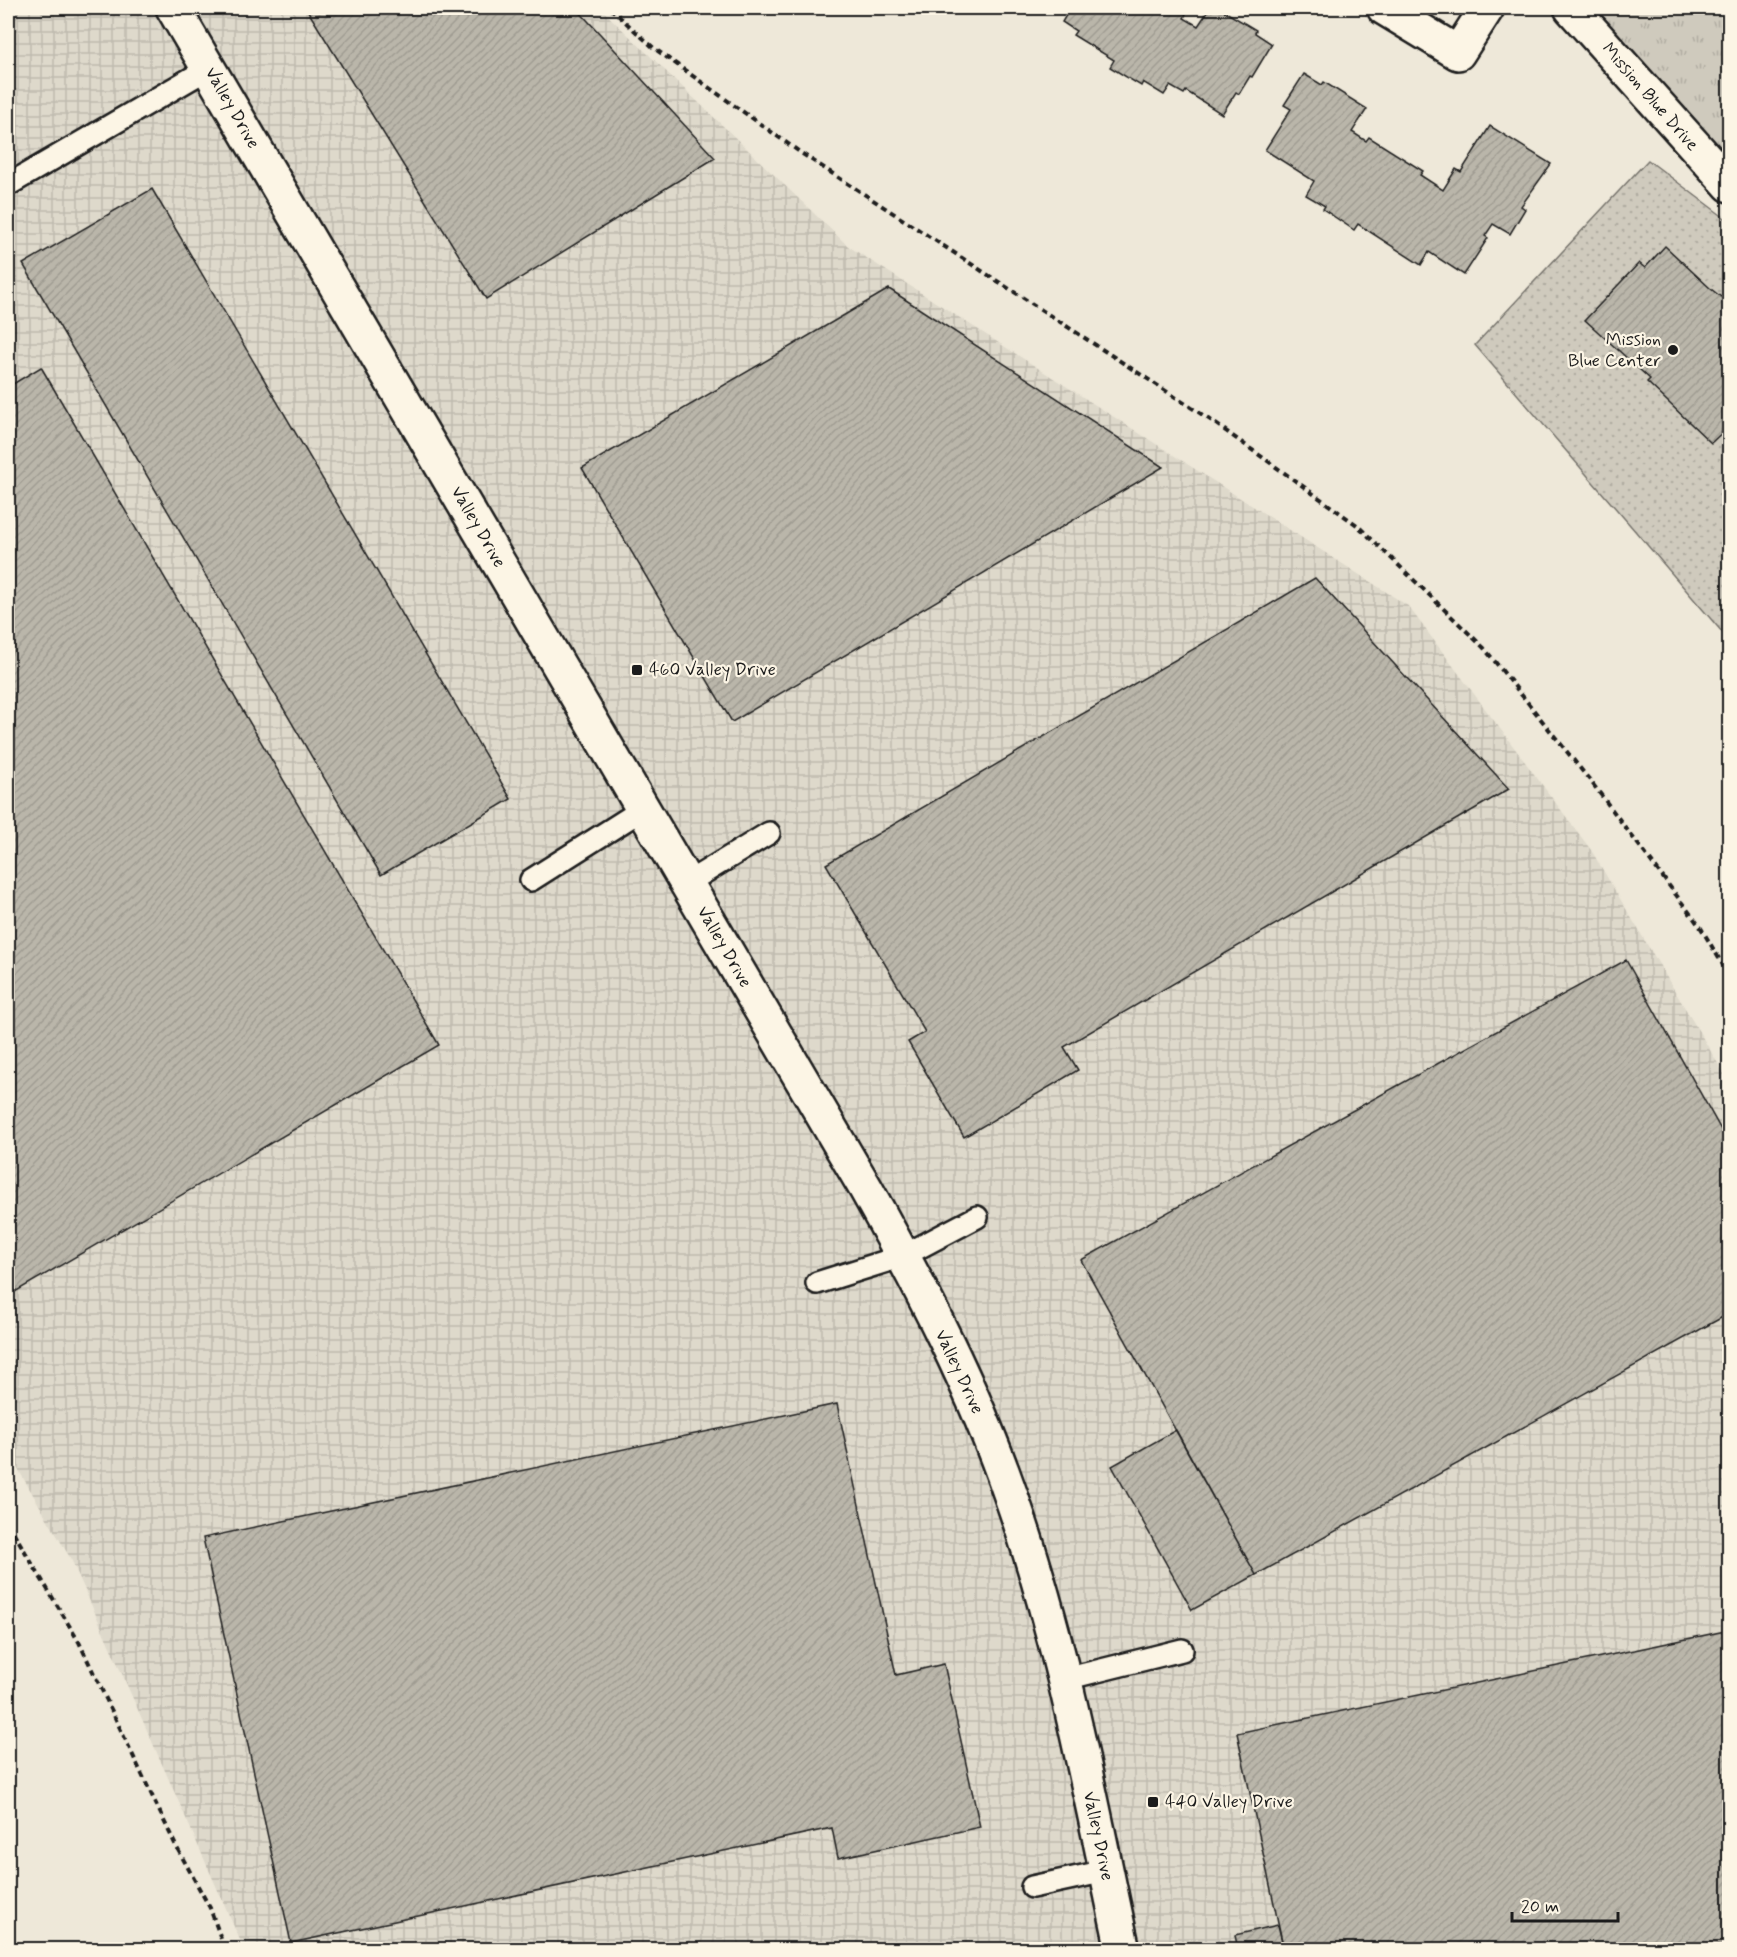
<svg xmlns="http://www.w3.org/2000/svg" width="1737" height="1957" font-family="Mynerve,sans-serif">
	<style>
		.industrial { fill: url(#industrial-grid) }
		.grass { fill: url(#grass-tufts); stroke: #76736c; stroke-width: 1.5 }
		.park { fill: url(#park-dots); stroke: #76736c; stroke-width: 1.5 }
		.building { fill: url(#building-hatch); stroke: #1c1c1c; stroke-width: 1.5 }
		.lines { fill: none; stroke-linecap: round; stroke-linejoin: round }
		.lane-casing { stroke: #1c1c1c; stroke-width: 26 }
		.street-casing { stroke: #1c1c1c; stroke-width: 38 }
		.secondary-casing { stroke: #1c1c1c; stroke-width: 38 }
		.path { stroke: #1c1c1c; stroke-width: 4; stroke-dasharray: 6 4.5; stroke-linecap: butt }
		.lane { stroke: #fcf5e5; stroke-width: 21 }
		.street { stroke: #fcf5e5; stroke-width: 33 }
		.secondary { stroke: #fcf5e5; stroke-width: 33 }
		.poi-dot { fill: #1c1c1c; stroke: #fcf5e5; stroke-width: 2 }
		.labels { text-anchor: middle; dominant-baseline: central; stroke-width: 4.5; stroke-linejoin: round; paint-order: stroke }
		.street-label { font-size: 18px; fill: #1c1c1c; stroke: #fcf5e5 }
		.poi-label { font-size: 18px; fill: #1c1c1c; stroke: #fcf5e5; text-anchor: start }
	</style>
	<defs>
		<pattern id="industrial-grid" width="8" height="8" patternUnits="userSpaceOnUse" patternTransform="scale(1.5)"><rect width="8" height="8" fill="#ded9cb"/><path d="M0 4h8M4 0v8" fill="none" stroke="#bebaae"/></pattern>
		<pattern id="grass-tufts" width="24" height="20" patternUnits="userSpaceOnUse" patternTransform="scale(1.5)"><rect width="24" height="20" fill="#cfcabd"/><path d="M3 7l-1-3M5 7V3M7 7l1-3M15 17l-1-3M17 17v-4M19 17l1-3" fill="none" stroke="#b1ada2"/></pattern>
		<pattern id="park-dots" width="8" height="8" patternUnits="userSpaceOnUse" patternTransform="scale(1.5)"><rect width="8" height="8" fill="#cfcabd"/><path d="M2 2h.1M6 6h.1" fill="none" stroke="#b1ada2" stroke-width="1.8" stroke-linecap="round"/></pattern>
		<pattern id="building-hatch" width="6" height="6" patternUnits="userSpaceOnUse" patternTransform="scale(1.5)"><rect width="6" height="6" fill="#bab6aa"/><path d="M-1 1l2-2M0 6l6-6M5 7l2-2" fill="none" stroke="#9f9c92"/></pattern>
	</defs>
	<rect width="100%" height="100%" fill="#eee8d9"/>
	<filter id="ink" filterUnits="userSpaceOnUse"><feTurbulence type="fractalNoise" baseFrequency=".0167" numOctaves="2"/><feDisplacementMap in="SourceGraphic" scale="12" xChannelSelector="R" yChannelSelector="G"/><feConvolveMatrix kernelMatrix="1 2 1 2 8 2 1 2 1" color-interpolation-filters="sRGB"/></filter>
	<g filter="url(#ink)">
		<path class="industrial" d="M8 8H600L848 246 1408 606 1591 850 1729 1082V1949H244L72 1561 8 1452Z"/>
		<path class="grass" d="M1571 8H1729V185Z"/>
		<path class="park" d="M1648 160 1729 221V640L1475 345Z"/>
		<path class="building" d="M306 8H576L715 158 486 299Z
			M1061 8H1176L1186 14 1184 18 1198 26 1210 8H1219L1256 30 1255 33 1272 44 1252 77 1250 76 1239 94 1236 92 1222 114 1186 91 1184 94 1170 86 1164 95 1143 82 1141 86 1110 67 1114 60 1073 35 1076 31 1062 22 1068 12Z
			M1304 74 1322 85 1324 82 1367 109 1352 132 1366 141 1369 137 1423 171 1420 175 1443 190 1456 169 1461 172 1490 126 1551 164 1521 206 1525 209 1510 234 1493 224 1485 236 1488 238 1464 275 1429 252 1421 265 1358 224 1354 230 1323 209 1325 206 1306 195 1314 181 1265 150 1291 109 1284 105Z
			M152 189 511 799 381 875 23 264Z
			M1665 246 1711 289 1725 300 1730 299V425L1711 443 1647 382 1650 379 1585 320 1639 263 1645 268Z
			M889 289 1163 467 732 722 582 468Z
			M41 367 439 1045 8 1296V387Z
			M1315 578 1509 789 1064 1047 1078 1070 964 1137 908 1042 925 1032 826 864Z
			M1626 960 1730 1146V1313L1256 1575 1081 1260Z
			M837 1404 896 1675 944 1664 980 1827 838 1858 832 1828 291 1943 203 1538Z
			M1176 1430 1256 1575 1192 1610 1112 1466Z
			M1730 1630V1950H1284L1237 1733Z
			M1278 1925 1284 1950H1238L1235 1935Z"/>
		<g class="lines">
			<defs>
				<path id="lane" d="M8 185 209 68
					M531 880 643 809
					M687 883 769 833
					M817 1283 903 1256 977 1217
					M1065 1679 1182 1650
					M1032 1887 1106 1871"/>
				<path id="street" d="M1384 8 1458 53 1487 8"/>
				<path id="secondary" d="M173 8 866 1189C921 1287 974 1389 1011 1496 1063 1643 1090 1797 1123 1950
					M1571 8 1730 185"/>
			</defs>
			<use href="#lane" class="lane-casing"/>
			<use href="#street" class="street-casing"/>
			<use href="#secondary" class="secondary-casing"/>
			<path class="path" d="M610 8 655 49 801 153 1209 419 1357 525 1484 648 1592 783 1701 928 1730 977
				M8 1523 79 1642 176 1846 210 1908 225 1950"/>
			<use href="#lane" class="lane"/>
			<use href="#street" class="street"/>
			<use href="#secondary" class="secondary"/>
		</g>
	</g>
	<g class="poi-dot">
		<circle cx="1673" cy="350" r="6"/>
		<rect x="631" y="664" width="12" height="12" rx="3"/>
		<rect x="1147" y="1796" width="12" height="12" rx="3"/>
	</g>
	<g class="labels">
		<g class="street-label">
			<text transform="translate(1650 97) rotate(49)">Mission Blue Drive</text>
			<text transform="translate(232 108) rotate(60)">Valley Drive</text>
			<text transform="translate(478 527) rotate(60)">Valley Drive</text>
			<text transform="translate(724 947) rotate(60)">Valley Drive</text>
			<text transform="translate(959 1372) rotate(65)">Valley Drive</text>
			<text transform="translate(1098 1836) rotate(78)">Valley Drive</text>
		</g>
		<g class="poi-label">
			<text x="1661" y="340" text-anchor="end">Mission<tspan x="1661" dy="21">Blue Center</tspan></text>
			<text x="649" y="670">460 Valley Drive</text>
			<text x="1165" y="1802">440 Valley Drive</text>
		</g>
	</g>
	<rect width="1737" height="1957" fill="none" stroke="#fcf5e5" stroke-width="30"/>
	<rect x="15" y="15" width="1707" height="1927" fill="none" stroke="#1c1c1c" stroke-width="2" filter="url(#ink)"/>
	<path d="M1512 1912v9h106v-9" fill="none" stroke="#1c1c1c" stroke-width="3"/>
	<text x="1521" y="1912" font-size="18" fill="#1c1c1c" stroke="#fcf5e5" stroke-width="4.5" paint-order="stroke">20 m</text>
</svg>
